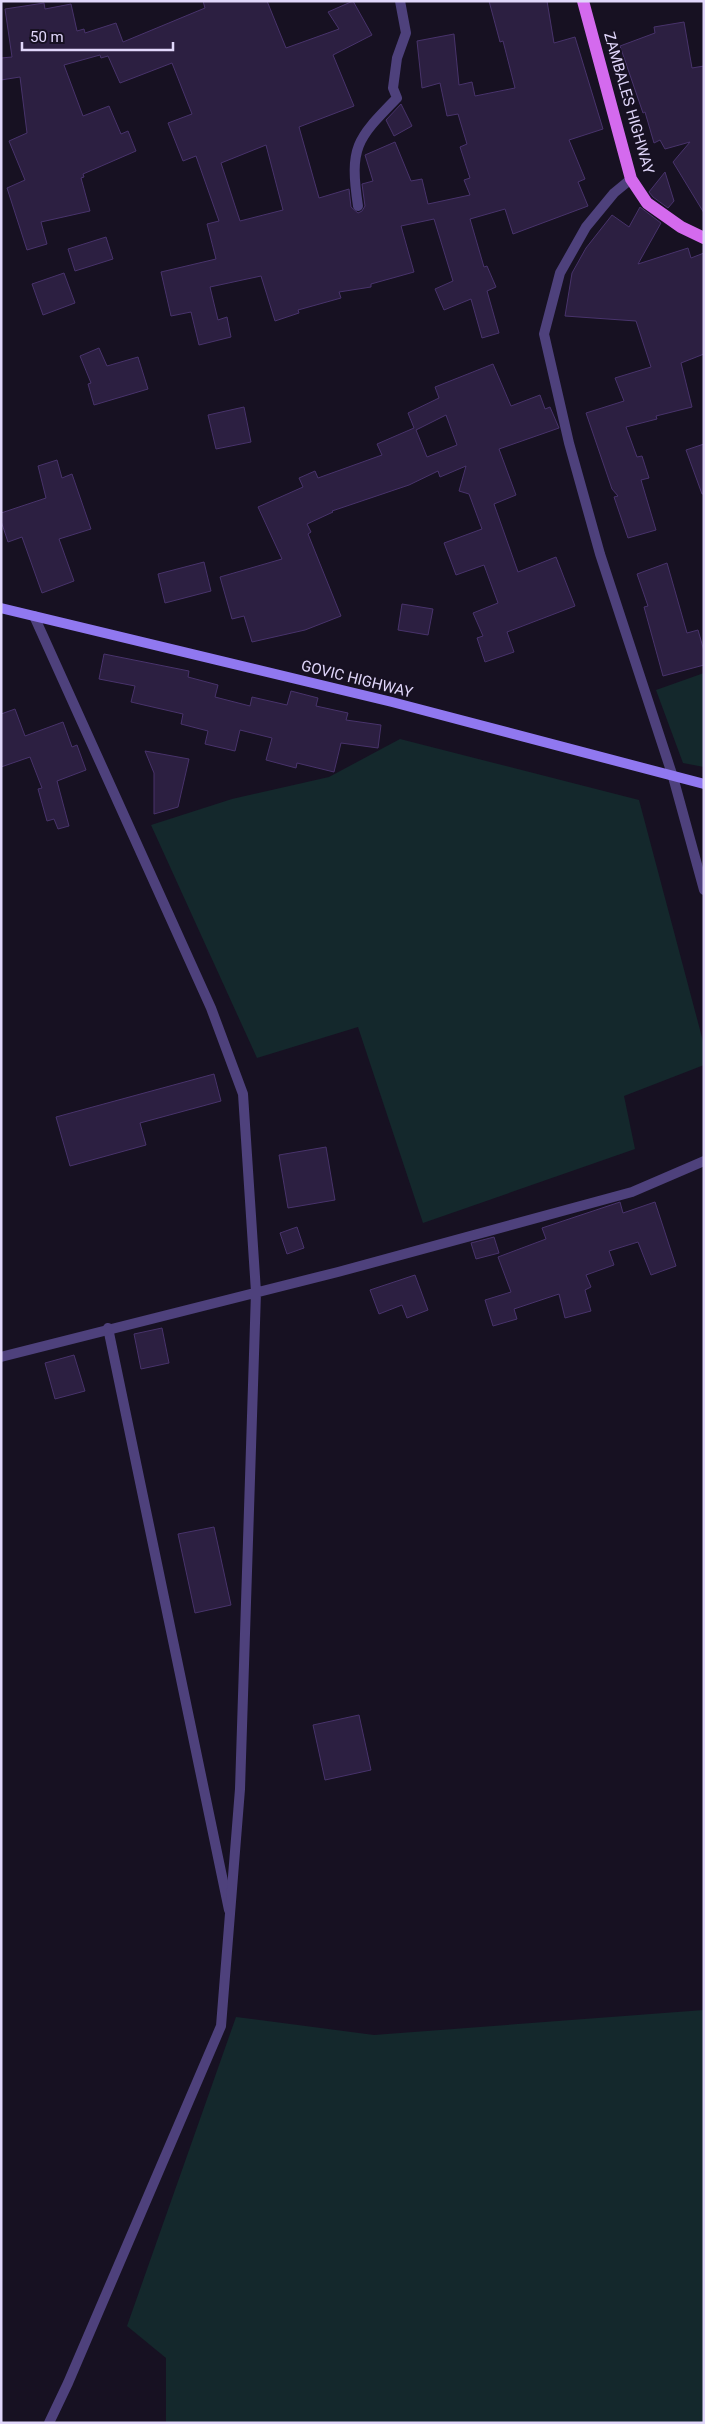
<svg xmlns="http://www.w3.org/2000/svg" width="705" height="2424" font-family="Roboto,sans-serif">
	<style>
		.green { fill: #14282c }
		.building { fill: #2c1f41; stroke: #48336b; fill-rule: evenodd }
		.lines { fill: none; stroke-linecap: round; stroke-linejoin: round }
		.pedestrian { stroke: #4e417c; stroke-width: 10 }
		.minor { stroke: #4e417c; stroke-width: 10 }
		.tertiary { stroke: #4e417c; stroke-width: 10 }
		.secondary { stroke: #9078f0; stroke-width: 10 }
		.primary { stroke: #d46aee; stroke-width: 12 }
		.labels { text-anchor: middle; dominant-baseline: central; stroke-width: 4; stroke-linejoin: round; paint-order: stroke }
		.street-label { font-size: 15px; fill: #e1d7fb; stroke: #171122 }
	</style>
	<rect width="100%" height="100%" fill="#171122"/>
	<path class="green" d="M704 673V767L683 763 656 690Z
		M400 739 639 800 704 1045V1065L624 1096 635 1149 423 1223 358 1027 257 1058 151 825 232 799 329 777Z
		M704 2010V2423H166V2358L127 2326 236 2017 374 2035Z"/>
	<path class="building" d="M203 1H267L286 48 339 29 328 12 353 1 372 35 333 55 354 106 299 127 319 198 349 189 351 207 358 213 362 211 365 206 362 184 373 181 365 155 395 142 411 181 422 179 428 204 470 195 464 180 470 178 460 147 467 144 458 114 447 116 440 83 422 88 417 41 454 34 459 85 472 82 475 96 515 88 503 41 500 42 489 1H547L554 43 575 37 603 129 569 140 585 179 578 182 588 206 513 234 505 209 470 219 484 267 487 266 496 287 487 291 499 333 482 338 471 299 444 310 435 289 453 281 434 219 401 226 414 272 371 284V287L339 292 341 298 298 310 299 313 275 321 261 276 210 287 218 320 227 317 231 337 199 345 191 312 171 316 161 272 216 259 207 224 219 221 196 156 183 161 168 123 192 114 172 63 120 83 108 56 101 58 100 55 64 65 83 116 109 106 121 134 128 131 136 151 83 174 84 177 81 178 90 211 41 222 47 244 27 250 7 188 25 180 9 141 27 133 20 77 1 80V58L12 57 5 9 44 3 45 9 71 4 77 31 84 29 85 33 116 23 123 42 205 8ZM266 145 283 210 240 221 221 163Z
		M684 22 692 68 704 66V213L673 162 690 142 665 149 660 140 654 143 645 112 643 113 620 46 655 33 654 27Z
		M401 104 412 126 394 136 386 120Z
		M665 172 674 201 668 208 653 197 649 192Z
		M640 207 661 223 638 264 688 248 691 258 704 253V354L681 363 692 407 656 416 657 419 626 427 637 457 642 456 649 478 641 480 656 530 628 538 614 497 618 496 612 489 586 413 624 401 615 378 651 367 636 321 565 316 572 273 586 248 612 215 629 227Z
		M106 237 113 259 75 271 68 249Z
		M64 273 75 303 43 315 32 284Z
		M99 348 107 366 138 357 148 389 94 405 88 384 91 383 80 356Z
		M493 364 511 406 540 395 545 409 550 407 559 428 499 449 516 495 494 504 518 572 556 557 575 606 507 632 514 652 485 662 477 638 483 636 473 613 498 603 484 565 456 575 444 543 482 529 469 494 459 491 466 466 440 477 438 471 409 485 332 511 333 512 307 524 311 532 308 534 341 616 305 630 252 642 244 616 232 619 220 577 282 559 258 507 303 487 299 478 315 471 318 478 382 455 377 444 414 428 408 413 439 398 435 387ZM446 415 457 445 427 457 416 430Z
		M244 407 251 442 216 449 208 415Z
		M704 444V494H702L686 450Z
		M57 460 62 478 72 474 91 529 59 539 74 581 42 593 22 537 8 542 1 521V513L46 498 38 466Z
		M204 562 211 591 165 603 158 574Z
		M667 563 687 633 698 630 704 651V665L663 676 644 607 648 606 637 574Z
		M402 604 433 609 428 635 398 630Z
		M104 654 189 671 188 677 218 685 215 697 250 706 252 697 287 705 291 691 318 698 316 706 348 713 346 720 381 725 378 748 341 743 334 772 297 763 296 768 266 760 272 738 240 730 235 751 205 744 208 731 181 724 183 714 131 702 135 686 99 679Z
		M15 709 25 736 63 722 72 747 77 745 86 770 57 781 69 826 58 829 54 819 47 821 38 789 42 788 30 757 1 767V714Z
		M145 751 189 759 178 807 154 814V773Z
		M214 1074 221 1101 140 1123 146 1145 70 1166 56 1117Z
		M326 1147 335 1200 288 1208 279 1155Z
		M620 1202 623 1213 655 1202 676 1266 651 1275 638 1242 609 1251 614 1265 586 1275 591 1287 585 1290 591 1311 565 1318 559 1294 514 1309 517 1319 493 1326 485 1300 511 1292 498 1257 546 1239 542 1228Z
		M297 1227 304 1248 287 1254 280 1233Z
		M494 1237 499 1253 476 1259 471 1243Z
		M415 1275 428 1310 407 1318 402 1305 379 1314 370 1290Z
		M162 1328 169 1363 141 1369 134 1334Z
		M74 1355 85 1391 55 1399 45 1363Z
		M214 1527 231 1605 195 1613 178 1534Z
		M359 1715 371 1770 325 1780 313 1725Z"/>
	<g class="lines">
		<path class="pedestrian" d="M358 206C349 146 357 139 397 98L393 88 397 58 406 33 400 1"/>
		<path class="minor" d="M108 1328 229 1910"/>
		<path class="tertiary" d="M631 179 614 193 586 227 560 273 544 334 569 443 600 554 673 777 704 890
			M34 616 211 1008 243 1094 256 1292 240 1789 221 2026 68 2383 49 2423
			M1 1357 338 1272 632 1192 704 1161"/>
		<path class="secondary" d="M1 608 392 702 704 784"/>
		<path class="primary" d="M583 1 631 179 647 203 681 227 704 238"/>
	</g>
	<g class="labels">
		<g class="street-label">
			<text transform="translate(629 103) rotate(74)">ZAMBALES HIGHWAY</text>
			<text transform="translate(357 679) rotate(14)">GOVIC HIGHWAY</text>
		</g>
	</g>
	<rect width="705" height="2424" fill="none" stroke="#e1d7fb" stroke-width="5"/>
	<path d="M22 42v8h151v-8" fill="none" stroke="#e1d7fb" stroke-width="2.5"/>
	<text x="30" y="42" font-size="15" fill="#e1d7fb" stroke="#171122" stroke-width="4" paint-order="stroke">50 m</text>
</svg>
